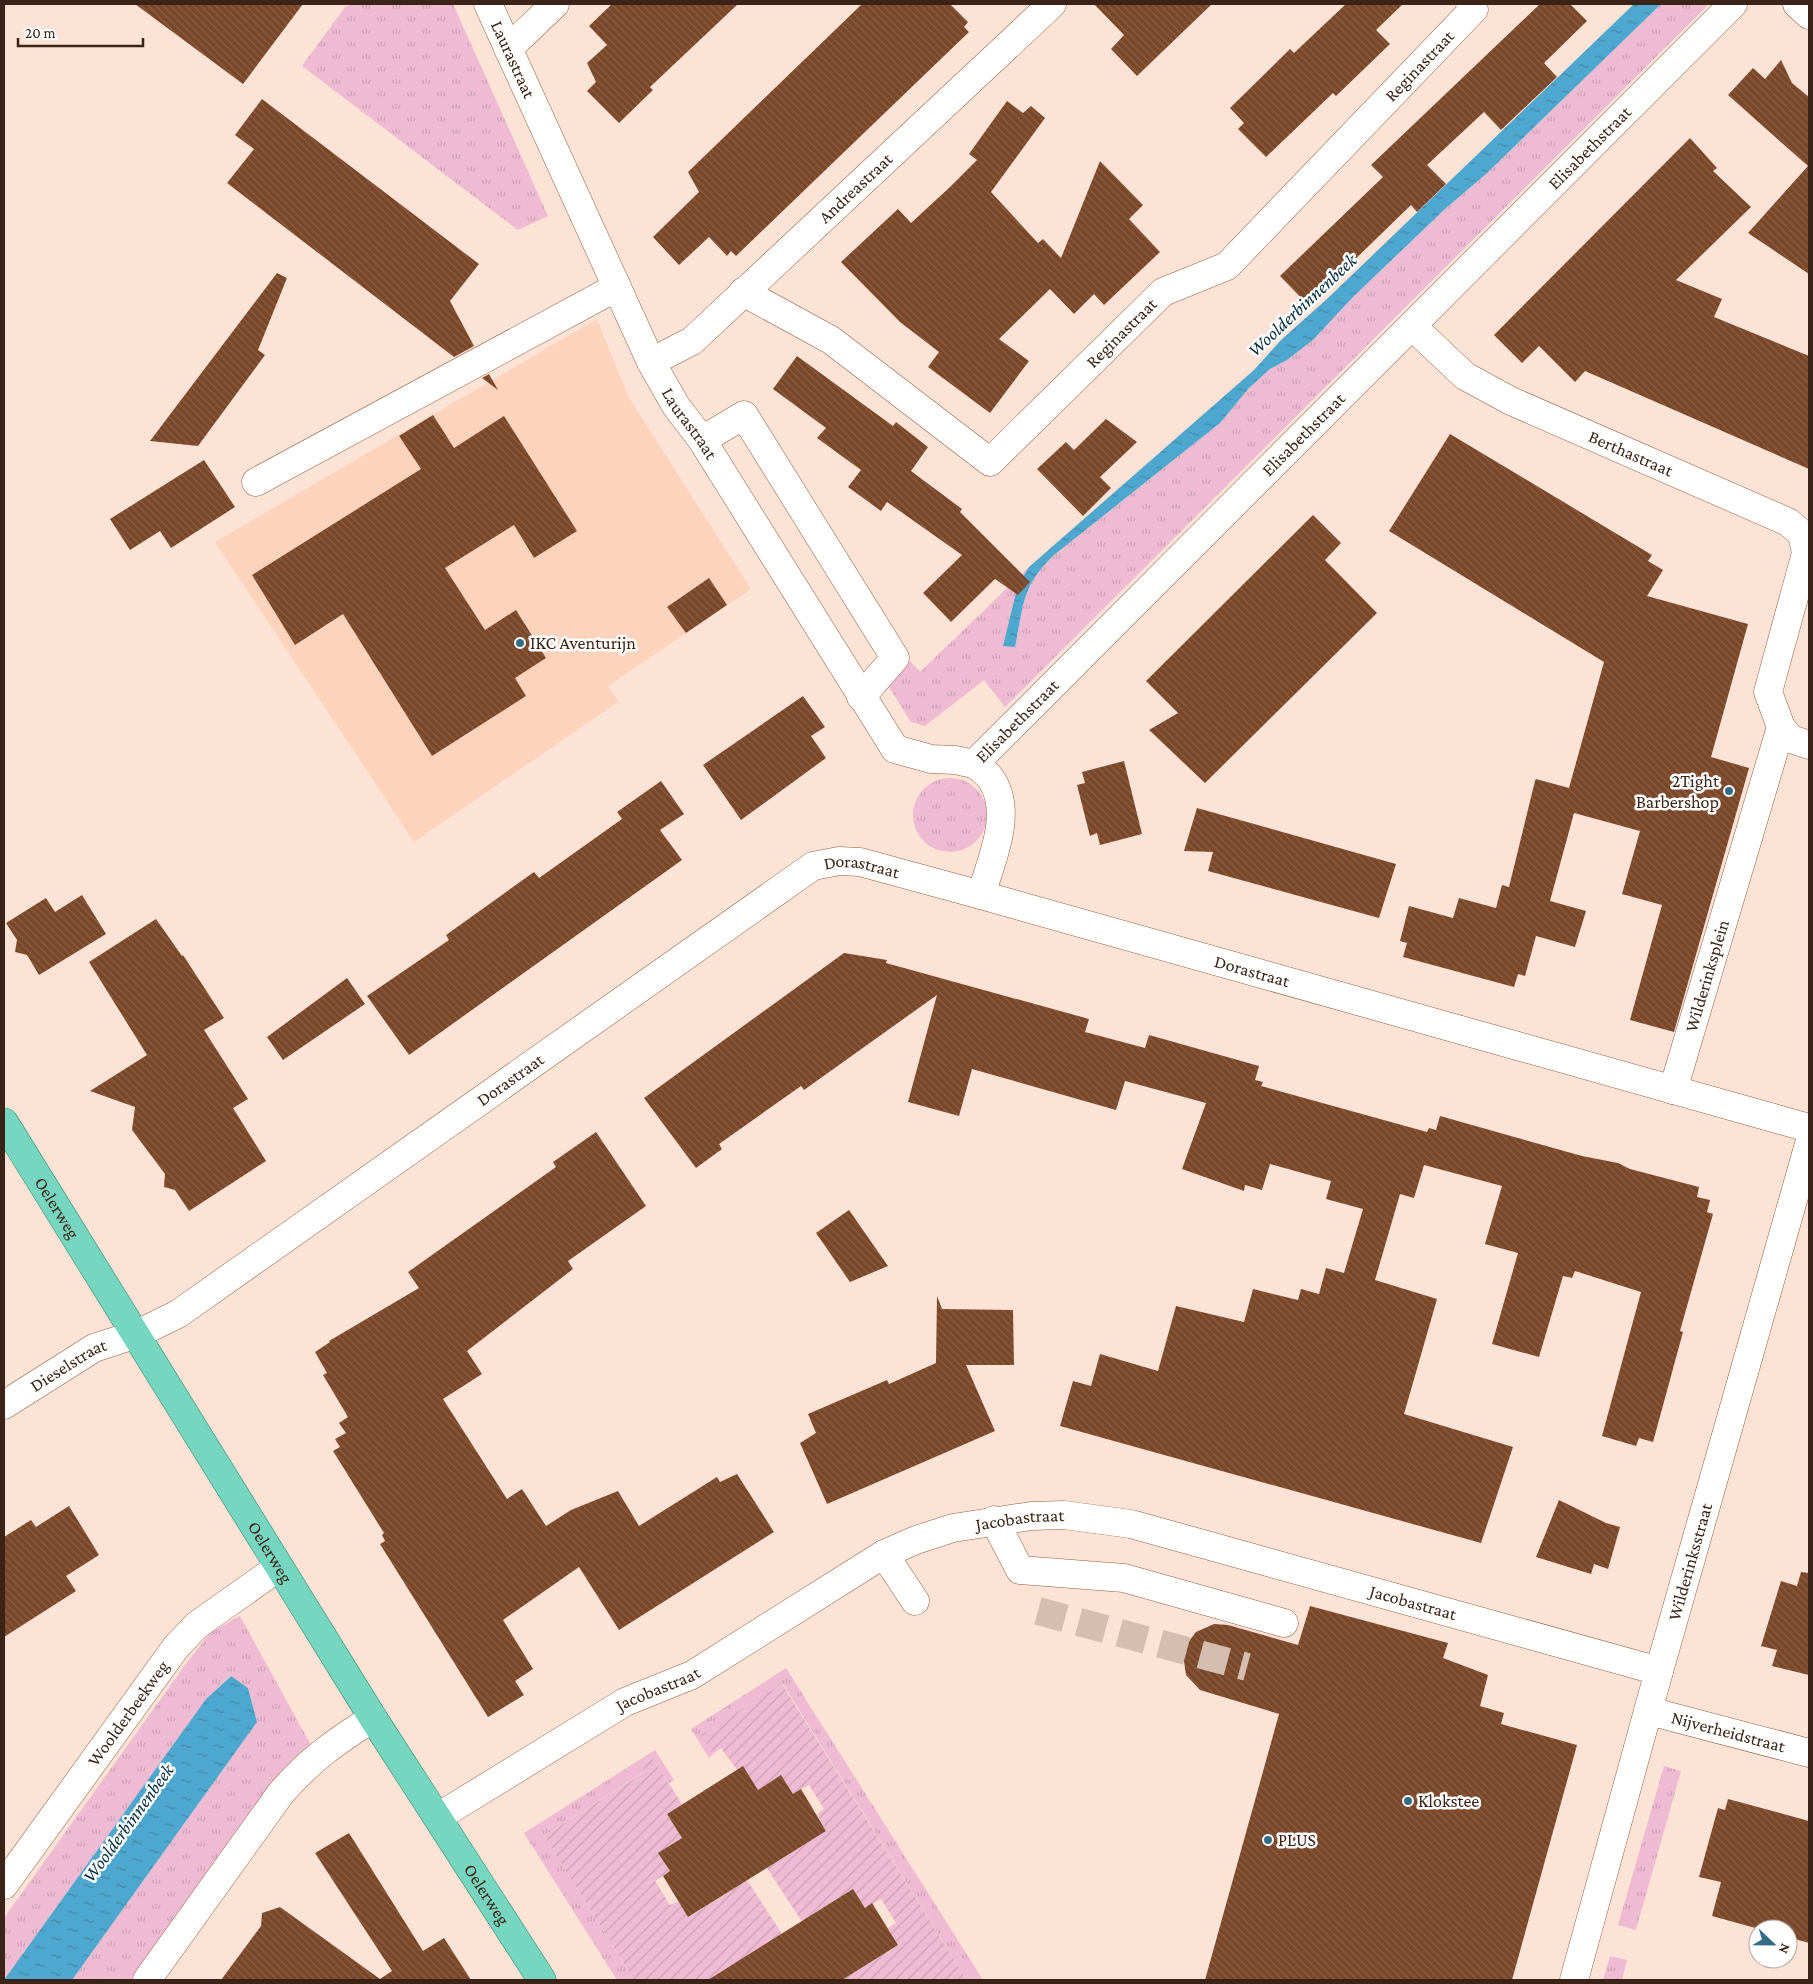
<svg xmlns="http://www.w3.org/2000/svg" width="1813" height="1984" font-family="'Crimson Pro',serif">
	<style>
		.built { fill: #fcd3bc }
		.grass { fill: url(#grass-tufts) }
		.garden { fill: url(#garden-furrows) }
		.water { fill: url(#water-ripples) }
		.building { fill: url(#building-back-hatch) }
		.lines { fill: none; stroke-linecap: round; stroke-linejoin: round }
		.minor-tunnel { stroke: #d5bdaf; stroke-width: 28; stroke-dasharray: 28 14; stroke-linecap: butt }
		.minor-casing { stroke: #935e3f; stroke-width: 29 }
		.major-casing { stroke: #278668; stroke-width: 29 }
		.minor { stroke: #fff; stroke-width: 28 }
		.major { stroke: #77d6bf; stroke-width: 28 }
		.poi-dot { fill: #346c86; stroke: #fff; stroke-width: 2 }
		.labels { text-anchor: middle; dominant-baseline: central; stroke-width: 5; stroke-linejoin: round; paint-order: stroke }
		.street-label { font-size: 18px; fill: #3b2417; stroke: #fff }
		.poi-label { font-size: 18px; fill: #3b2417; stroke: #fff; text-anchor: start }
		.water-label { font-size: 19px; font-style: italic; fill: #032e3e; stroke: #fff }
	</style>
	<defs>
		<pattern id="grass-tufts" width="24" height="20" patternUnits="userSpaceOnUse" patternTransform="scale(1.25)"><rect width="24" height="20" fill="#eebbd2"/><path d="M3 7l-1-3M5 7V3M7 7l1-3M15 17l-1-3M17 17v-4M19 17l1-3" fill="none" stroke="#cda1b4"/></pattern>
		<pattern id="garden-furrows" width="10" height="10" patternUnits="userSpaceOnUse" patternTransform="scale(1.25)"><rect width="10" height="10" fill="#eebbd2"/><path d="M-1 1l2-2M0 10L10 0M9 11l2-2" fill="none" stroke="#cda1b4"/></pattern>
		<pattern id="water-ripples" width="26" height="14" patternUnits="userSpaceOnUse" patternTransform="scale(1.25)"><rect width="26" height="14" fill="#4ea7cf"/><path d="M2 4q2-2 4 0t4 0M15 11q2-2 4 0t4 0" fill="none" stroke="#4288a7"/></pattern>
		<pattern id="building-back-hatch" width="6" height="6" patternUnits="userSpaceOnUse" patternTransform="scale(1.25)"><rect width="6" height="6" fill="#7a4729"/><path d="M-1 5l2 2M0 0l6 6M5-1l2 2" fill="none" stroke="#895f46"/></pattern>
	</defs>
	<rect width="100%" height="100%" fill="#fce3d5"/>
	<path class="built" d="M597 319 628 396 751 589 608 686 618 702 414 842 215 542Z"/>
	<path class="grass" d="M353 4H453L548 216 518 230 302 66 345 7Z
		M1661 4H1709L1005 707 984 680 925 726 911 722 889 687 910 661 920 672 1029 567 1018 585 1015 647C1024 604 1021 587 1054 555L1220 423 1249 388 1270 369 1287 360 1313 340 1353 297 1445 209 1486 174Z
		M913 815a37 37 0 1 1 74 0a37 37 0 1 1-74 0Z
		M240 1616 312 1747 139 1980H72L257 1722 248 1688 230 1676 206 1699 4 1980V1918L185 1665 210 1633Z
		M786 1668 983 1980H967L783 1684 702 1735 713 1754 709 1758 691 1729Z
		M655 1750 674 1780 669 1783 653 1760 646 1771 544 1836 634 1980H617L524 1833Z
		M1664 1766 1681 1771 1636 1930 1618 1925Z
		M1610 1956 1627 1960 1622 1980H1603Z"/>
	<path class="garden" d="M782 1684 967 1980H842L898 1945 888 1928 896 1923 881 1899 865 1908 853 1889 802 1922 767 1868 826 1831 817 1814 824 1809 809 1785 793 1794 781 1776 758 1790 737 1770 721 1748 713 1754 701 1735Z
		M653 1759 682 1804 667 1814 682 1838 659 1853 670 1871 655 1881 670 1905 679 1901 689 1917 747 1880 782 1934 730 1967 738 1980H634L544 1836 645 1772 642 1766Z"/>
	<path class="water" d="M1634 4H1661L1486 174 1445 209 1353 297 1313 340 1287 360 1270 369 1249 388 1220 423 1054 555C1021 587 1024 604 1015 647L1003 646 1018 585 1029 567 1254 370 1281 340 1328 298Z
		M231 1676 248 1688 257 1722 72 1980H4L206 1699Z"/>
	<path class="building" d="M135 4H303L243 84Z
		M612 4H738L650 87 653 90 619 123 587 91 596 82 587 63 607 45 589 26Z
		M862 4H950L968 22 964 27 969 32 736 256 731 251 727 256 709 237 679 265 653 237 699 192 688 172Z
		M1094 4H1212L1137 76 1111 49 1124 35Z
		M1346 4H1403L1376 30 1390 44 1336 96 1333 93 1266 157 1238 129 1244 123 1230 108 1290 49 1294 53Z
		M1540 4H1570L1587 21 1544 63 1557 77 1501 130 1484 112 1427 165 1446 184 1417 212 1411 205 1308 305 1280 276 1383 177 1371 165Z
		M1781 60 1792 83 1809 97V274L1748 233 1808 166 1728 95 1753 68 1765 79Z
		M262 99 479 264 450 301 474 346 454 357 227 183 254 149 235 135Z
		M1007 101 1023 113 1031 106 1045 118 991 192 1038 243 1043 239 1061 258 1100 161 1143 205 1129 219 1160 252 1104 305 1094 294 1074 314 1050 289 999 339 1029 361 990 413 928 367 939 352 900 322 841 262 898 209 911 223 950 187 977 160 969 154Z
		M1690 138 1717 168 1713 171 1751 207 1676 280 1722 299 1714 317 1809 356V469L1585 371 1575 382 1539 346 1522 363 1494 335Z
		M277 273 287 278 258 350 265 355 198 446 150 441Z
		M797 356 893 426 896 422 928 447 911 471 962 509 960 512 1030 582 1018 595 995 579 951 622 923 593 962 555 887 502 881 511 848 487 861 470 817 438 826 428 773 389Z
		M489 374 498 390 482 378Z
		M433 415 454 448 504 416 577 531 534 558 514 525 445 568 485 630 516 610 546 658 515 678 526 696 432 756 343 614 295 645 252 575 421 469 399 436Z
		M1106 419 1137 442 1100 477 1111 488 1083 516 1037 469 1066 442 1074 450Z
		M1450 434 1652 555 1648 561 1663 570 1647 596 1748 624 1711 757 1749 768 1674 1032 1630 1020 1662 905 1622 894 1640 831 1574 813 1550 901 1586 911 1575 947 1536 936 1525 976 1518 974 1514 987 1403 957 1407 943 1400 941 1409 906 1453 918 1459 898 1496 908 1502 885 1509 887 1535 781 1536 779 1569 788 1604 662 1389 531Z
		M204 460 235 507 171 548 160 531 130 550 110 519Z
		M1313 515 1341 543 1325 560 1377 613 1205 783 1149 730 1178 713 1146 681Z
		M709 578 727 605 686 633 667 607Z
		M803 696 825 727 811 736 826 758 741 820 703 765Z
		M1124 761 1142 834 1100 845 1097 833 1090 836 1077 785 1085 783 1082 772Z
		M661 781 684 814 660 830 682 860 409 1055 367 996 449 940 446 935 534 872 539 878 622 819 617 812Z
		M1197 808 1396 864 1379 918 1208 871 1213 852 1184 851Z
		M82 895 106 934 39 975 27 955 15 952 17 940 6 923 46 898 55 912Z
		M156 919 182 956 183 955 224 1018 204 1030 248 1099 233 1108 266 1161 189 1211 175 1190 164 1187 165 1174 132 1130 135 1107 90 1091 147 1055 89 962Z
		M844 953 887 960 886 963 1089 1019 1085 1032 1145 1048 1149 1035 1259 1066 1255 1080 1263 1082 1261 1086 1427 1132 1429 1128 1436 1130 1440 1116 1582 1156 1618 1163 1630 1169 1699 1187 1697 1197 1710 1200 1707 1212 1713 1214 1680 1331 1683 1332 1653 1442 1639 1438 1636 1446 1602 1436 1641 1292 1575 1271 1572 1278 1563 1276 1539 1357 1492 1344 1518 1253 1485 1244 1502 1186 1424 1165 1414 1198 1400 1194 1375 1280 1437 1299 1404 1414 1513 1447 1481 1543 1060 1426 1073 1381 1091 1386 1100 1354 1158 1371 1176 1306 1244 1322 1253 1289 1298 1300 1301 1289 1319 1294 1326 1268 1344 1273 1363 1209 1326 1199 1331 1181 1270 1164 1262 1190 1245 1185 1244 1191 1182 1169 1206 1103 1125 1081 1116 1110 972 1069 959 1116 908 1102 937 995 804 1090 801 1086 719 1144 722 1149 696 1168 644 1098Z
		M347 978 365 1004 283 1060 267 1037Z
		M596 1132 646 1206 568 1261 573 1269 467 1351 482 1374 443 1399 507 1499 522 1489 546 1526 571 1510 618 1491 639 1526 717 1477 720 1482 737 1474 774 1532 619 1630 579 1567 503 1620 533 1669 515 1681 524 1695 488 1717 380 1544 385 1541 382 1535 384 1533 333 1451 340 1447 335 1439 346 1433 339 1423 348 1417 323 1375 327 1373 315 1352 330 1342 329 1341 419 1288 408 1272 556 1167 553 1162Z
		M849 1210 888 1266 850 1282 816 1233Z
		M937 1296 942 1309 1013 1310 1014 1365H966L995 1431 827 1504 800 1443 816 1433 808 1414 887 1380 889 1384 936 1363Z
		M1559 1500 1606 1523 1620 1527 1608 1569 1594 1564 1591 1574 1536 1557Z
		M69 1506 99 1555 66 1576 76 1591 4 1637V1537L31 1520 36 1527Z
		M1801 1572 1809 1573V1675L1772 1666 1777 1650 1761 1646 1781 1581 1797 1586Z
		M1310 1606 1448 1643 1443 1658 1488 1675 1480 1706 1504 1713 1501 1724 1577 1745 1512 1980H1205L1279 1714 1200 1690 1186 1675 1183 1654 1186 1645 1196 1632 1214 1624 1228 1625 1298 1645Z
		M743 1766 758 1790 781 1775 793 1794 801 1789 826 1831 688 1917 663 1876 670 1871 658 1853 682 1838 667 1814Z
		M1728 1799 1809 1821V1943L1788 1937V1929H1759L1712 1916 1721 1882 1699 1877 1718 1808 1725 1810Z
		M349 1833 423 1951 444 1938 471 1980H221L261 1926 262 1913 280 1907 380 1979 392 1971 315 1853Z
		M853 1889 865 1908 872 1903 898 1945 842 1980H708Z"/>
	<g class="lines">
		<path class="minor-tunnel" d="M1038 1611 1247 1667"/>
		<defs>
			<g id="minor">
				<path id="s1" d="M488 4 651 362 676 406 702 440 895 749 931 759 955 760 974 764"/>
				<path d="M1797 4 1809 15"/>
				<path d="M508 49 555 4"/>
				<path id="s2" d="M743 292 831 340 990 462 1163 292 1227 266 1474 9 1470 4"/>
				<path id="s3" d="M1412 326 1465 376 1511 401 1788 522 1802 534 1806 553 1768 692 1781 727 1791 739 1809 745"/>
				<path id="s4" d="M651 362 692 341 1052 4"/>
				<path d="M702 440 744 415 895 658 861 697"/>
				<path d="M256 482 617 287"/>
				<path id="s5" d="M974 764 1733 4"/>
				<path d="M974 764C980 768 987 773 991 779 1014 812 991 861 981 895"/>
				<path id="s6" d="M1673 1090 1781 727"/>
				<path id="s7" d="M4 1405 94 1348 137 1334 178 1314 813 866 839 861 860 862 981 895 1809 1128"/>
				<path d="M994 1520 1020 1570 1124 1578 1284 1623"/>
				<path d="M884 1554 915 1601"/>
				<path id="s8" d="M1649 1711 1809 1753"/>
				<path id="s9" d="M438 1817 625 1702 692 1675 884 1554 916 1540 953 1528 1031 1516 1064 1515 1131 1524 1659 1671"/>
				<path id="s10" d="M4 1885 176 1647 197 1625 279 1567"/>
				<path d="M147 1980 281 1793C311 1759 335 1742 373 1718"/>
				<path id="s11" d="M1574 1980 1659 1671 1809 1144"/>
			</g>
			<g id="major">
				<path id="s12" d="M4 1122 373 1718 542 1980"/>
			</g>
		</defs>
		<use href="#minor" class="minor-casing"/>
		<use href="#major" class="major-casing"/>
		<use href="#minor" class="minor"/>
		<use href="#major" class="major"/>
	</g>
	<g class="poi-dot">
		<circle cx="520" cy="643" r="5"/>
		<circle cx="1729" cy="791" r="5"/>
		<circle cx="1408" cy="1801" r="5"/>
		<circle cx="1268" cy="1840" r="5"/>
	</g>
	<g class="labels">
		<g class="street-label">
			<text stroke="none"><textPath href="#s1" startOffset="61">Laurastraat</textPath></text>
			<text stroke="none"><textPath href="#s2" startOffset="890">Reginastraat</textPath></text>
			<text stroke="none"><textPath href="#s5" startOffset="871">Elisabethstraat</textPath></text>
			<text stroke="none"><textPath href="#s4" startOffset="270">Andreastraat</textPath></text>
			<text stroke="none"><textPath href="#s2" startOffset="485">Reginastraat</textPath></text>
			<text stroke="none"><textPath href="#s1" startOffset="466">Laurastraat</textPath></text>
			<text stroke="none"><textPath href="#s5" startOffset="466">Elisabethstraat</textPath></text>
			<text stroke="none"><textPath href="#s3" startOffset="256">Berthastraat</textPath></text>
			<text stroke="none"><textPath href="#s5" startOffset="61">Elisabethstraat</textPath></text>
			<text stroke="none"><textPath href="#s7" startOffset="1024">Dorastraat</textPath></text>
			<text stroke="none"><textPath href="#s7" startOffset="1429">Dorastraat</textPath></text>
			<text stroke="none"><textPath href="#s6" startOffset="119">Wilderinksplein</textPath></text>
			<text stroke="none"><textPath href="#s7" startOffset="604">Dorastraat</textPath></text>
			<text stroke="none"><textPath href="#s12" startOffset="101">Oelerweg</textPath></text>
			<text stroke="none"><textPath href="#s7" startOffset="76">Dieselstraat</textPath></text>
			<text stroke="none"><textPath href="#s9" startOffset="660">Jacobastraat</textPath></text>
			<text stroke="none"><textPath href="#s12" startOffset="506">Oelerweg</textPath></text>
			<text stroke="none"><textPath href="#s11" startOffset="434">Wilderinksstraat</textPath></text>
			<text stroke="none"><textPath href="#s9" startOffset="1065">Jacobastraat</textPath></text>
			<text stroke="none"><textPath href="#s9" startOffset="255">Jacobastraat</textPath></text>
			<text stroke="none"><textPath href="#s10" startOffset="212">Woolderbeekweg</textPath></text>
			<text stroke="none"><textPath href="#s8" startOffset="82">Nijverheidstraat</textPath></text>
			<text stroke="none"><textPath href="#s12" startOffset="911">Oelerweg</textPath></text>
		</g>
		<g class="poi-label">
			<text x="530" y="643">IKC Aventurijn</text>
			<text x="1719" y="781" text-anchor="end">2Tight<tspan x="1719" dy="21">Barbershop</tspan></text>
			<text x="1418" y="1801">Klokstee</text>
			<text x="1278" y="1840">PLUS</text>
		</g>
		<g class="water-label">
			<text transform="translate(1302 305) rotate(-43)">Woolderbinnenbeek</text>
			<text transform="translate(128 1823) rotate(-54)">Woolderbinnenbeek</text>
		</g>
	</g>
	<rect width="1813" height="1984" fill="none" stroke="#3b2417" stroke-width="10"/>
	<g transform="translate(1773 1944) rotate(112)"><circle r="24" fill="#ffffff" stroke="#b1a7a2"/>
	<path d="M0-4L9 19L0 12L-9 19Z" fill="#346c86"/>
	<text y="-8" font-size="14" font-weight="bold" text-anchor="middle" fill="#3b2417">N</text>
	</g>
	<path d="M18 38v8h125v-8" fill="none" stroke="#3b2417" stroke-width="2.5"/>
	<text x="25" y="38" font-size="15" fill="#3b2417" stroke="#ffffff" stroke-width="4" paint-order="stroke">20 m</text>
</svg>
